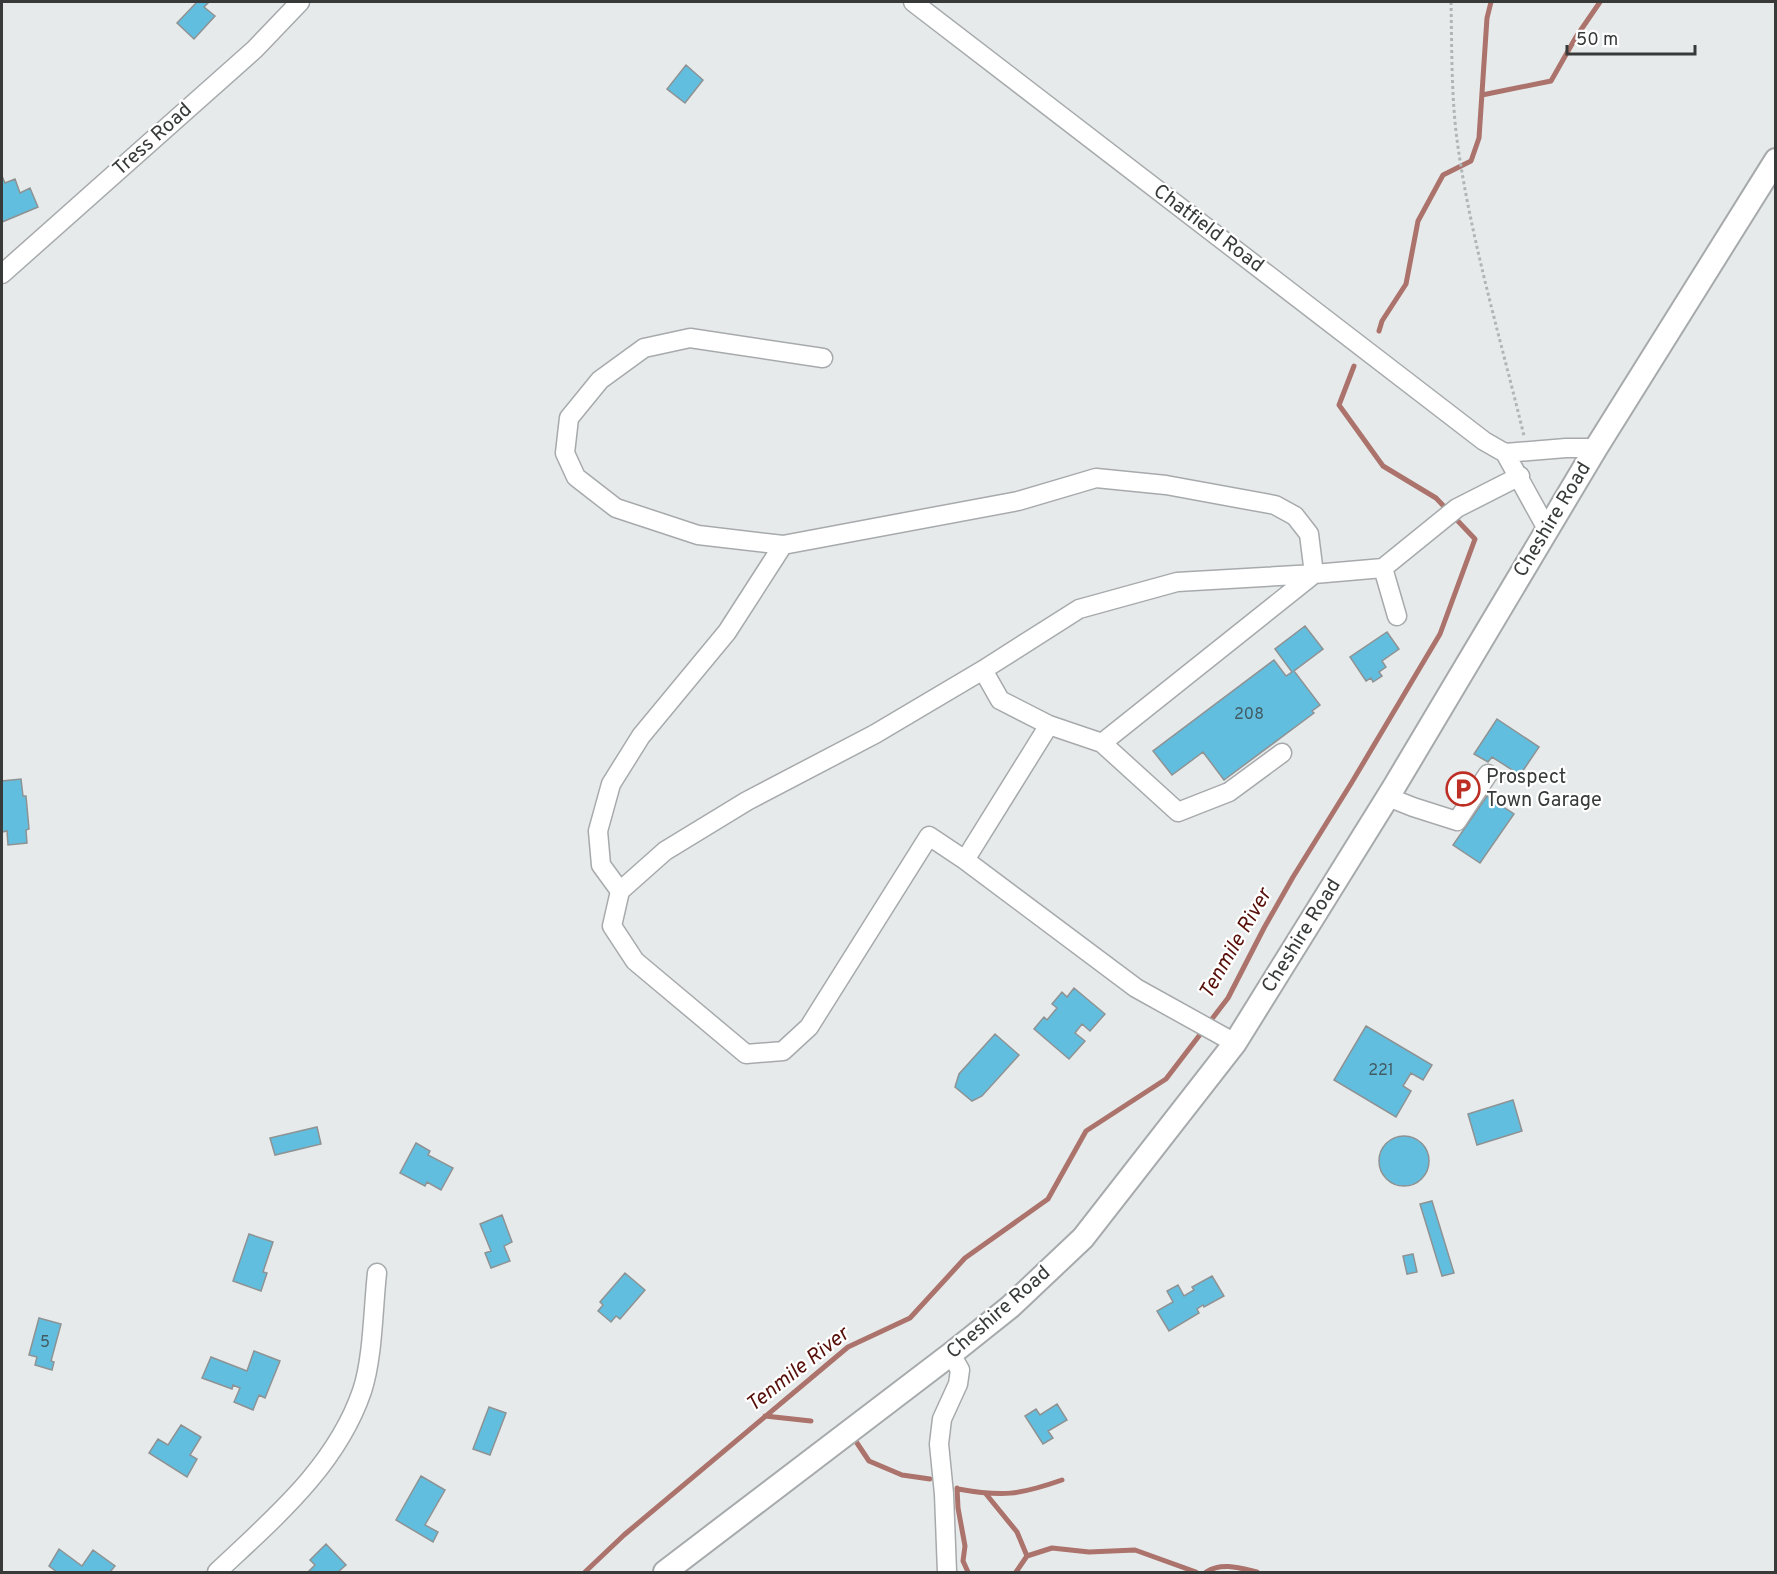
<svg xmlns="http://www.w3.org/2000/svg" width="1777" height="1574" font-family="Overpass,sans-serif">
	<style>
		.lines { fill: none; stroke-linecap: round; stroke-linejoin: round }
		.stream { stroke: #ab736b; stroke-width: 5 }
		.building { fill: #62bedf; stroke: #8e9293; stroke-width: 1.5 }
		.minor-casing { stroke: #a7aaac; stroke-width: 21 }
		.major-casing { stroke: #a7aaac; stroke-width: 26 }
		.path { stroke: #b2b5b6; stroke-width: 3; stroke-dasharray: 3 3; stroke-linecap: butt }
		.minor { stroke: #fff; stroke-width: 18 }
		.major { stroke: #fff; stroke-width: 22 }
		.labels { text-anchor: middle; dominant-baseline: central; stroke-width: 4.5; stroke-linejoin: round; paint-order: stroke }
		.number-label { font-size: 16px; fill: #425b63 }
		.street-label { font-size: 20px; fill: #383a3a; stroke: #fff }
		.poi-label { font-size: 20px; fill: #383a3a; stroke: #fff; text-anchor: start }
		.water-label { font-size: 21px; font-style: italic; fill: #560f09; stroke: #fff }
	</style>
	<rect width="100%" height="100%" fill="#e6eaeb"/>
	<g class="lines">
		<path class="stream" d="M1482 95 1551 81 1576 37 1600 2
			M1379 331 1382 321 1406 284 1418 221 1443 175 1471 161 1479 138 1487 18 1491 2
			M765 1416 811 1421
			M857 1443 869 1461 902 1475 930 1479
			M957 1488 958 1508 965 1546 963 1561 968 1572
			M958 1489C1003 1497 1019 1495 1062 1480
			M986 1494 1017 1532 1027 1556
			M585 1572 624 1535 848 1347 910 1318 965 1258 1048 1199 1086 1131 1166 1079 1228 998 1264 928 1293 877 1352 782 1440 634 1475 539 1436 498 1383 466 1339 405 1354 366
			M1016 1572 1027 1556 1052 1548 1089 1552 1135 1550 1196 1572
			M1206 1572C1222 1562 1240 1568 1257 1572"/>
	</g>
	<path class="building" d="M197 2H209L204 7 215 16 194 39 177 23Z
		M686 65 703 80 685 103 667 89Z
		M2 176 5 183 15 179 20 193 30 188 38 207 2 222Z
		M1305 626 1323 649 1294 671 1320 705 1312 711 1314 713 1224 780 1203 752 1172 775 1153 751 1274 660 1286 676 1292 672 1275 649Z
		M1387 632 1399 649 1382 661 1386 667 1379 672 1382 676 1373 682 1371 678 1366 681 1350 657Z
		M1497 719 1539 747 1520 775 1492 757 1488 762 1474 754Z
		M21 779 23 796H26L29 829 26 830 27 843 8 845 7 831 2 832V781Z
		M1487 796 1514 814 1480 863 1453 845Z
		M1074 988 1105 1014 1090 1031 1082 1024 1075 1033 1085 1041 1069 1059 1034 1029 1044 1017 1047 1020 1057 1008 1052 1004 1062 992 1067 997Z
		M1366 1026 1432 1065 1423 1080 1411 1073 1403 1086 1411 1091 1396 1117 1334 1080Z
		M995 1034 1019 1055 982 1096 972 1101 955 1087 959 1074Z
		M1513 1100 1522 1131 1477 1145 1468 1114Z
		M317 1127 321 1144 275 1155 270 1138Z
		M1379 1161a25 25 0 1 1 50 0a25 25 0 1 1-50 0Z
		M416 1143 430 1151 428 1155 453 1168 441 1190 427 1182 425 1186 400 1173Z
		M1432 1201 1454 1273 1442 1276 1420 1204Z
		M502 1215 512 1242 504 1246 510 1261 491 1268 485 1253 491 1251 480 1224Z
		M249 1234 273 1242 263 1272 267 1273 261 1291 233 1281Z
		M1413 1254 1417 1272 1407 1274 1403 1256Z
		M625 1273 645 1290 620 1319 616 1316 611 1322 598 1311 603 1305 600 1302Z
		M1212 1276 1224 1296 1204 1307 1203 1305 1197 1309 1199 1313 1169 1331 1157 1311 1173 1302 1167 1291 1178 1285 1184 1296 1194 1290 1192 1287Z
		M39 1318 61 1324 51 1361 54 1362 52 1370 35 1365 37 1357 29 1355Z
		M254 1351 280 1361 265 1398 259 1395 253 1410 234 1402 240 1388 233 1385 232 1389 202 1378 211 1357 247 1371Z
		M1057 1404 1067 1420 1048 1431 1053 1438 1043 1444 1025 1416 1036 1409 1040 1415Z
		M489 1407 506 1413 490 1455 473 1449Z
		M181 1425 201 1437 190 1455 197 1459 187 1477 149 1453 158 1439 168 1445Z
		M421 1476 445 1490 425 1525 438 1532 433 1542 396 1520Z
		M326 1544 346 1565 338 1572H308L315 1565 310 1560Z
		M59 1549 82 1566 93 1550 115 1566 110 1572H57L49 1566Z"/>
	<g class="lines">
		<defs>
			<path id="minor" d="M913 2 1484 441 1505 453 1566 448H1596
				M2 274 255 49 300 2
				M823 358 690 338 644 348 600 380 569 418 565 453 576 477 616 508 698 535 783 545 1018 501 1096 478 1166 485 1275 505 1295 516 1309 534 1314 574 1177 582 1079 609 983 670 875 734 747 801 665 851 620 891 612 926 635 961 746 1054 783 1051 809 1027 929 836 965 860
				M1505 453 1547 529
				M1383 568 1397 616
				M983 670 1000 700 1049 725
				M1102 743 1178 812 1229 792 1282 753
				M1388 797 1413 807 1457 821 1488 774
				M620 891 601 865 598 831 611 784 641 736 727 632 783 545
				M1235 1043 1136 988 965 860 1049 725 1102 743 1314 574 1383 568 1457 508 1520 476
				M217 1572C273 1519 336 1467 362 1391 373 1358 373 1309 377 1273
				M947 1572 944 1494 939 1444 942 1419 958 1384 960 1370 951 1354"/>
			<path id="major" d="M665 1572 951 1354 1010 1307 1083 1238 1235 1043 1394 787 1596 448 1776 160"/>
		</defs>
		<use href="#minor" class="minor-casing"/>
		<use href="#major" class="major-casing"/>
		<path class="path" d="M1451 2C1452 50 1451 99 1458 147 1472 244 1501 340 1524 436"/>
		<use href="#minor" class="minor"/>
		<use href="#major" class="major"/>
	</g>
	<defs>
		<symbol id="parking-ring" viewBox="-11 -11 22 22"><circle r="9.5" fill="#fff" stroke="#bd2f24" stroke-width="1.5"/><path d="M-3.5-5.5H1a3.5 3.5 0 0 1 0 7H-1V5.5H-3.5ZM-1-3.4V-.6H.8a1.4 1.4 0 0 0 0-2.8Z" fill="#bd2f24"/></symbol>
	</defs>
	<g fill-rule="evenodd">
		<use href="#parking-ring" x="1444" y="770" width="38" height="38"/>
	</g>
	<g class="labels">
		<g class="number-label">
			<text x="1249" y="715">208</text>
			<text x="1381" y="1071">221</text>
			<text x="45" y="1343">5</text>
		</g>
		<g class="street-label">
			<text transform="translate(153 140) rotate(-42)">Tress Road</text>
			<text transform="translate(1208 229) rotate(37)">Chatfield Road</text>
			<text transform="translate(1553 520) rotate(-59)">Cheshire Road</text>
			<text transform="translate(1302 936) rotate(-58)">Cheshire Road</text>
			<text transform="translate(999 1313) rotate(-41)">Cheshire Road</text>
		</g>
		<g class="poi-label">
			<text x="1486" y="778">Prospect<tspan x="1486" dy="23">Town Garage</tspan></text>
		</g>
		<g class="water-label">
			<text transform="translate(1236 944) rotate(-60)">Tenmile River</text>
			<text transform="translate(798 1370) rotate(-38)">Tenmile River</text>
		</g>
	</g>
	<rect width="1777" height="1574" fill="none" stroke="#383a3a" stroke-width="6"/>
	<path d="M1567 45v9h128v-9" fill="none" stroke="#383a3a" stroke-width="3"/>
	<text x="1576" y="45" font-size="18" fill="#383a3a" stroke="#ffffff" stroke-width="4.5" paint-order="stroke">50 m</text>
</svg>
